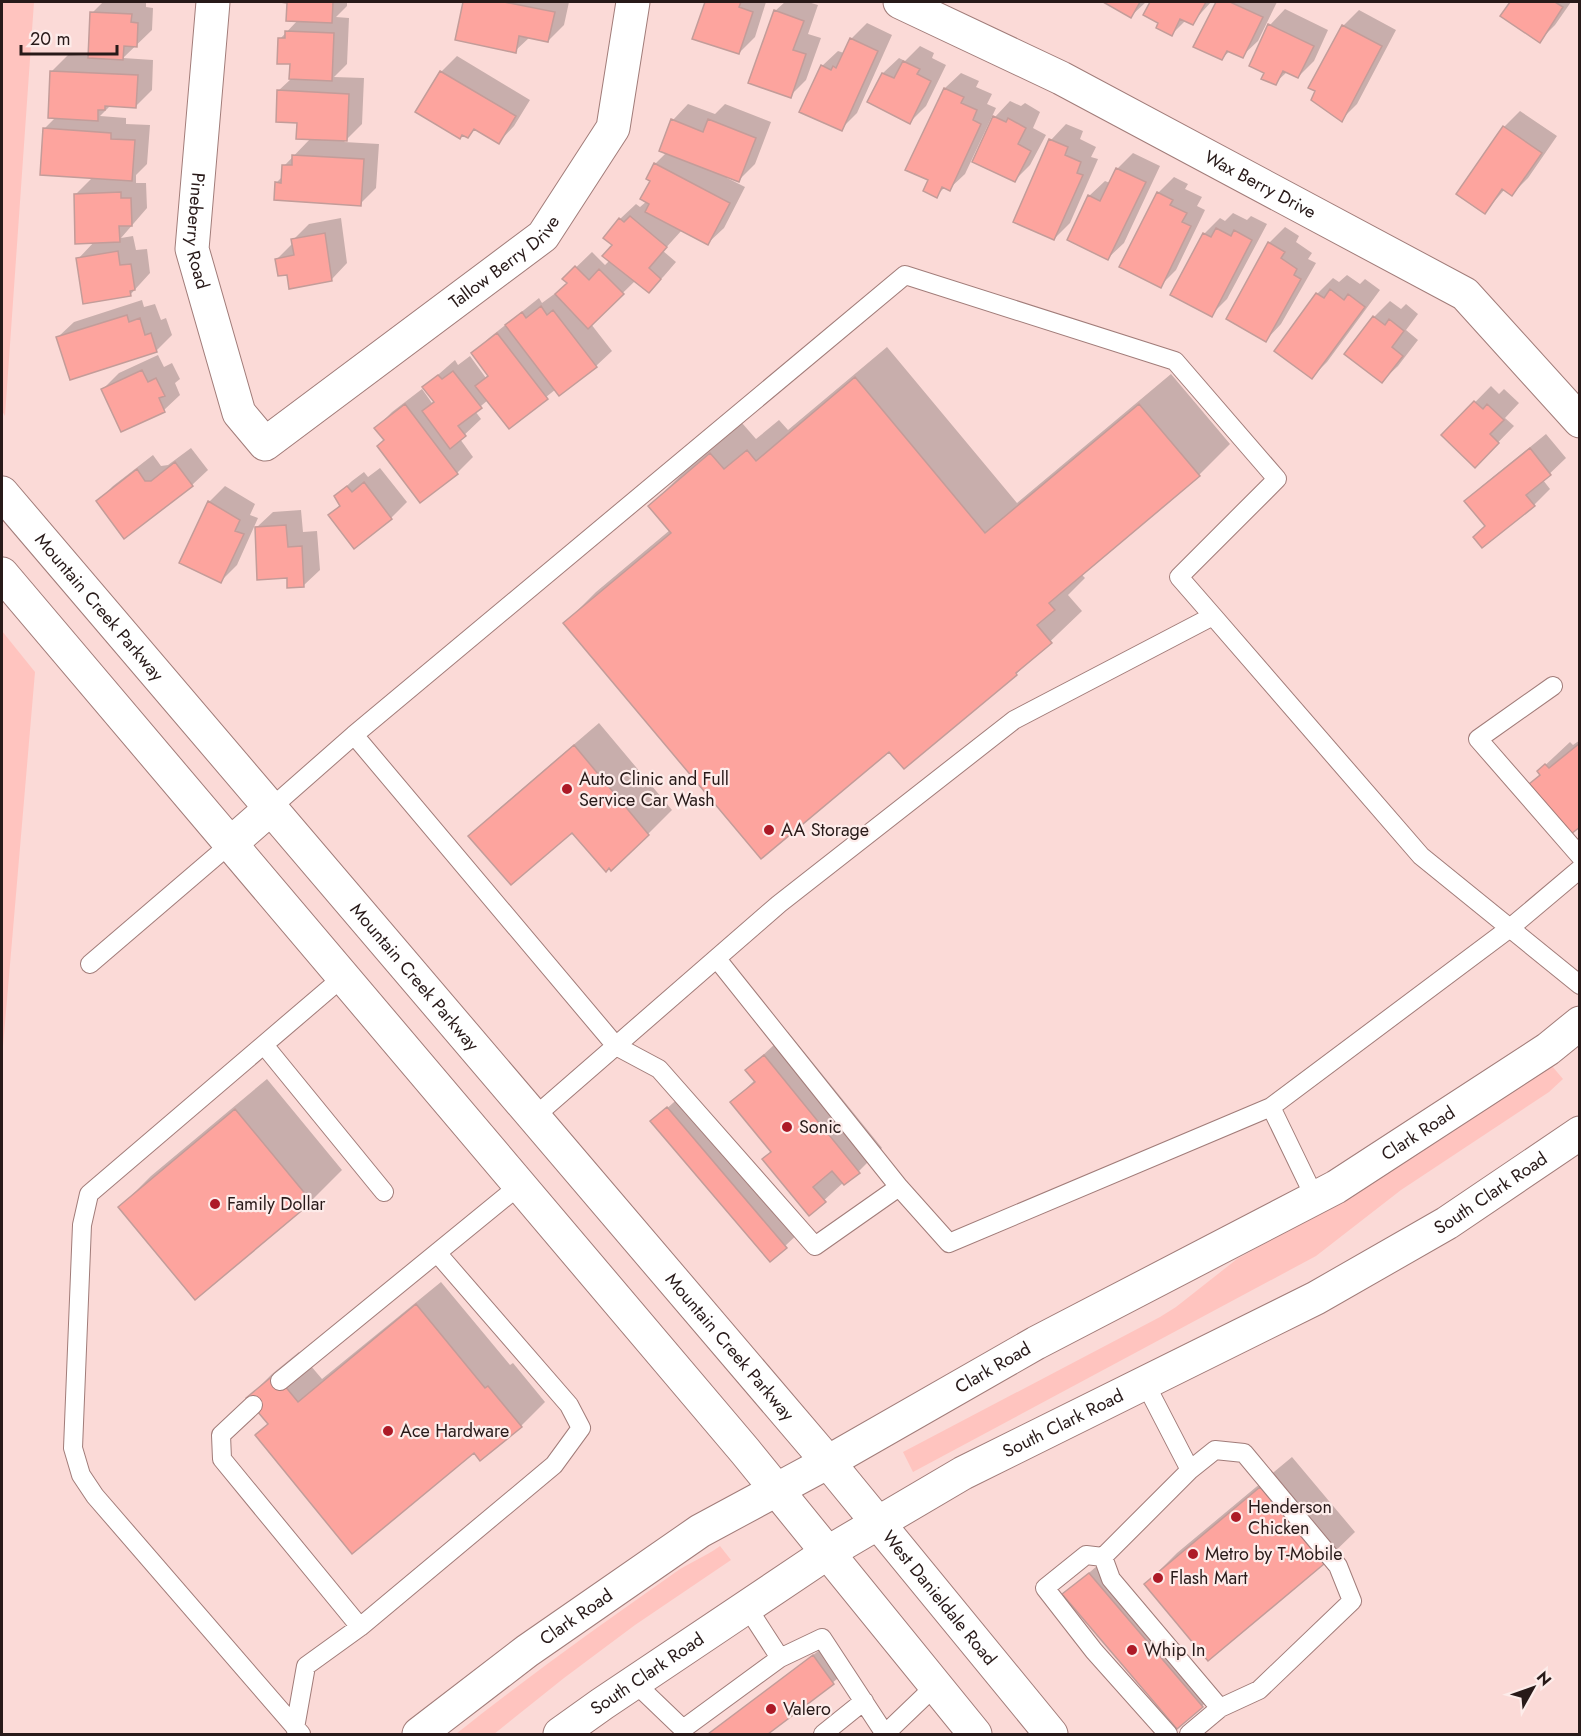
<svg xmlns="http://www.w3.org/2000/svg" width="1581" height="1736" font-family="Jost,sans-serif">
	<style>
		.green { fill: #ffc4bf }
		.shadow { fill: #0003 }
		.building { fill: #fda49e; stroke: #c39c99; stroke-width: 1.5 }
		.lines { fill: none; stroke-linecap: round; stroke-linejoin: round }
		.service-casing { stroke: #a17c79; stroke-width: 20 }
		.minor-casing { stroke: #a17c79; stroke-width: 35 }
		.secondary-casing { stroke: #a17c79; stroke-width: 35 }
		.service { stroke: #fff; stroke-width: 18 }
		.minor { stroke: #fff; stroke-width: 33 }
		.secondary { stroke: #fff; stroke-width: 33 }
		.poi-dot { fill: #ad1a27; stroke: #fdecea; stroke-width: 2 }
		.labels { text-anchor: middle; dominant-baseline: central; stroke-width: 4.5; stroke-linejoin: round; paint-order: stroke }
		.street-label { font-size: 18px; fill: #281a19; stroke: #fdecea }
		.poi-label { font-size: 18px; fill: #281a19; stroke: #fdecea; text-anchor: start }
	</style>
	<rect width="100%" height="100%" fill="#fbdad7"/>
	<path class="green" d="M2 2H34L5 416 2 411Z
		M2 631 35 672 2 1058Z
		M1552 1066 1563 1079 1549 1092 1401 1190 1316 1256 913 1472 903 1452 1160 1317 1176 1307 1237 1259 1351 1195 1445 1137Z
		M720 1546 731 1560 635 1625 564 1678 494 1734H456C526 1678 599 1626 673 1574 688 1563 705 1557 720 1546Z"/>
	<path class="shadow" d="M103 2H146V7L153 8 152 30 123 58 153 60 152 90 136 106 111 105 100 116 126 118V124L150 125 147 164 136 175V183H146L147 208 121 238 133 236 136 250 147 249 150 273 130 295 78 259 95 241 75 195 93 177 44 129 56 117 52 71 68 55 90 56 92 13Z
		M285 2H347V6L336 17 349 18 347 64 334 77 364 78 362 124 344 142 379 144 376 188 360 204 276 183 283 176 284 166 311 138 278 91 291 79V63L280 39 298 20H288L289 2Z
		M465 2H569L564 25 548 41 530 37 515 51 457 39Z
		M707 2H766L755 37 739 53 694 38Z
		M785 2H808L818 5 808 34 821 38 806 80 790 96 775 11Z
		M1106 2H1146L1131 16Z
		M1152 2H1211L1192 23 1186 20 1172 34 1160 22 1145 15Z
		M1217 2H1277L1258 41 1242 56 1230 51 1222 58 1195 46Z
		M1512 2H1571L1555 25 1539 41 1502 16Z
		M1285 9 1328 30 1314 61 1298 77 1287 72 1275 83 1266 73 1270 25Z
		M1359 10 1396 30 1357 104 1341 120 1343 26Z
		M867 23 892 35 857 113 841 129 822 66 838 51 844 53 851 39Z
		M920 46 934 53 932 58 946 65 926 106 910 122 883 73 899 58 905 61Z
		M457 56 530 100 514 126 499 142 476 128 468 136 417 112 441 72Z
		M961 73 979 81 976 87 992 94 987 104 996 108 965 174 949 189 945 187 936 196 930 180 945 88Z
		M1010 101 1021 106 1025 103 1040 112 1033 128 1046 135 1030 165 1014 181 995 117Z
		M688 104 715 114 725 104 771 122 755 164 739 180 728 176 727 178 745 187 724 228 708 243 682 230 663 251 676 262 664 276 649 291 635 281 591 324 612 351 596 366 556 389 509 427 488 400 475 411 481 419 460 439 473 457 457 473 421 501 386 440 376 428 392 412 422 389 432 403 434 401 424 387 455 360 458 365 470 356 486 378 489 374 473 354 489 338 539 298 542 303 557 292 558 293 568 283 564 279 592 252 605 265 610 260 620 219 636 204 640 207 647 201 655 164 667 152 673 120Z
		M1520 111 1557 136 1528 178 1512 194 1505 189 1485 212 1504 127Z
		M1066 124 1083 131 1080 139 1096 147 1091 157 1098 159 1070 223 1054 239 1051 140Z
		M1133 153 1160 166 1124 243 1108 258 1089 196 1105 181 1110 183 1117 169Z
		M1174 177 1188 184 1185 189 1202 197 1197 206 1205 210 1176 270 1160 286 1158 193Z
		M1233 213 1247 220 1251 216 1267 224 1227 299 1211 315 1204 234 1220 218 1225 221Z
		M341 218 347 263 332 279 288 273 277 259 292 244 293 240 309 224Z
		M1285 227 1299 236 1296 242 1312 253 1308 259 1316 263 1281 324 1266 340 1269 243Z
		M1347 275 1360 284 1365 279 1380 290 1327 362 1312 377 1317 294 1333 278 1339 282Z
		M142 300 144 307 155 304 161 320 166 318 172 335 156 351 58 337 74 322Z
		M1390 301 1401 309 1406 304 1418 314 1406 330 1418 340 1398 366 1382 381 1346 353 1374 317Z
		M887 347 1017 503 1171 374 1230 444 1199 475 1081 574 1085 578 1068 595 1082 611 1016 674 889 749 565 623 596 592 670 530 650 506 681 475 742 423 756 439 779 420 788 430Z
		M158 355 164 367 172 363 180 379 175 383 180 395 164 410 103 389 119 373Z
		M1491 386 1499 394 1504 389 1519 403 1505 418 1514 426 1475 466 1443 435Z
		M1546 434 1566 458 1543 480 1550 489 1534 505 1483 546 1486 525 1466 501 1482 486Z
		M191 448 208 470 192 485 98 501 113 486 153 455 161 466 168 465Z
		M380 468 407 502 391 518 330 515 341 504 336 496 352 481 364 472 368 477Z
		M225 486 255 504 250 515 258 518 237 565 221 581 181 562 210 501Z
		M301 510 303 532 317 531 320 570 304 585 257 527 273 512Z
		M599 723 672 810 648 834 572 831 470 836 494 813Z
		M1580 740V825L1539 771 1570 742 1573 745Z
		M788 1032 882 1148 859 1171 844 1182 809 1214 764 1159 772 1151 732 1102 755 1080 747 1070Z
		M267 1079 342 1170 311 1201 120 1207 151 1176Z
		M684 1093 801 1231 785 1246 652 1122Z
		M441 1282 510 1365 513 1363 545 1402 521 1426 481 1459 474 1451 257 1435 269 1423 248 1398 272 1374 299 1352 322 1379Z
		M1292 1457 1355 1532 1323 1563 1208 1659 1146 1584 1177 1553Z
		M1097 1566 1209 1699 1202 1706 1064 1594Z
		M821 1649 841 1676 766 1734H708Z"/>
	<path class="building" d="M280 2H333L332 23 286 21 287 3Z
		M463 2H504L555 12 548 42 519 36 516 53 455 40Z
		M705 2H741L739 7 753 12 739 54 692 39Z
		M1103 2H1140L1131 18Z
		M1150 2H1206L1193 25 1180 19 1172 36 1156 28 1158 23 1143 15Z
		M1216 2H1230L1263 17 1243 58 1227 51 1222 60 1193 47Z
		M1510 2H1555L1563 7 1540 43 1500 16Z
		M774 10 804 21 793 50 806 54 791 98 748 83Z
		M90 12 132 14 131 22 138 23 137 47 124 46 123 60 88 58Z
		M1268 24 1314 46 1298 78 1283 71 1276 85 1261 79 1264 73 1249 66Z
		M1342 25 1382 46 1342 122 1311 100 1315 91 1308 88Z
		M285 31 334 33 332 81 289 79 290 64H277L278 38H285Z
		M850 38 878 51 842 131 799 112 821 65 831 70 833 66 836 68Z
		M903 61 920 69 917 74 931 81 910 124 867 102 882 73 894 78Z
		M50 71 138 75 136 108 105 106V110H98V121L48 118Z
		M440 71 516 116 499 144 474 129 468 138 462 135 460 139 415 112Z
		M944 88 964 97 961 103 977 110 973 120 981 124 950 191 942 187 937 198 923 191 928 180 905 170Z
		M277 90 349 94 347 141 296 139 297 123 276 122Z
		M993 116 1006 122 1008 118 1026 128 1018 144 1031 151 1015 182 972 162Z
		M671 119 703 132 708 119 756 138 739 182 659 151Z
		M1503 126 1542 153 1512 196 1502 189 1485 214 1456 194Z
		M43 128 111 133V139L135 140 132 181 40 175Z
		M1049 139 1068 147 1065 155 1081 162 1077 173 1083 175 1054 240 1013 222Z
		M292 155 364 159 361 206 274 200 275 182 281 183 282 165H292Z
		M654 163 730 203 708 245 645 212 649 204 640 199 650 181 646 179Z
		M1116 168 1146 182 1108 260 1067 240 1088 195 1100 201Z
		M121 192V198H131L132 226H119L120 242 75 244 74 194Z
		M1157 192 1173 200 1170 205 1187 213 1182 222 1191 226 1161 288 1119 267Z
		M630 216 667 247 649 268 661 279 649 293 602 256 612 245 603 238 619 218 624 222Z
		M1216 228 1231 236 1234 230 1252 240 1212 317 1170 295 1203 233 1211 237Z
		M325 233 332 281 289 289 287 275 278 276 275 259 294 255 291 239Z
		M1268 242 1285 252 1281 258 1297 269 1294 275 1301 279 1266 342 1226 319Z
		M118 251 120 265 131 264 135 290 130 291 131 296 83 304 76 258Z
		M575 266 589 280 599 269 624 294 588 329 555 294 567 283 562 279Z
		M1330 289 1344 300 1348 294 1365 307 1312 379 1274 351 1316 293 1324 298Z
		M541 306 547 315 553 310 597 367 559 396 505 325 522 312 526 318Z
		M127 315 129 322 140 318 145 335 151 333 157 352 70 380 56 337Z
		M1373 316 1385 325 1389 319 1404 331 1392 347 1403 356 1382 383 1344 354Z
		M497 333 548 399 509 429 475 386 488 376 471 353Z
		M142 370 148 382 156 378 165 396 159 398 165 412 121 432 101 389Z
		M453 371 482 408 458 426 466 436 450 449 422 411 434 402 422 387 438 375 442 379Z
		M855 377 985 533 1139 404 1200 476 1049 603 1055 610 1037 625 1052 643 1016 673 1017 675 904 769 889 752 761 859 563 623 671 533 648 506 710 453 724 469 747 450 756 461Z
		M1474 401 1483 409 1487 404 1504 420 1490 434 1499 443 1475 468 1441 435Z
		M405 404 458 474 420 503 377 446 384 440 374 428Z
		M1530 448 1551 475 1526 495 1535 506 1482 548 1473 537 1485 526 1464 501Z
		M175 462 193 486 124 539 96 501 137 469 145 481H151Z
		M364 482 392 519 354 549 328 515 340 506 334 496 347 486 352 492Z
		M208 501 240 520 235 531 244 534 221 583 179 563Z
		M286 525 288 547 302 546 304 587 287 588V578L257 580 255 527Z
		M1580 743V827L1571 834 1529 784 1540 775 1537 771 1545 764 1549 768Z
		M574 745 649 835 611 871 609 868 606 872 572 833 511 885 468 836Z
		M764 1055 860 1173 844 1185 832 1171 813 1187 826 1202 809 1216 762 1159 771 1152 730 1102 755 1082 745 1070Z
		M667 1107 787 1248 770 1262 650 1121Z
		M235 1109 312 1202 195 1300 118 1207Z
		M416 1304 485 1388 488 1386 522 1427 480 1461 474 1453 352 1554 255 1435 268 1424 246 1398 275 1374 298 1402Z
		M1260 1487 1324 1564 1208 1661 1144 1584Z
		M1089 1573 1203 1707 1177 1729 1062 1594Z
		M813 1655 834 1684 768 1734H708Z"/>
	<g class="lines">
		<defs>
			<path id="service" d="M1553 686 1478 739 1580 856
				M271 808 354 735
				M717 959 899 1187 815 1246 659 1069 616 1046 354 735 905 275 1175 361 1277 479 1179 577 1213 616
				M90 964 229 845
				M264 1045 384 1192
				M1271 1107 1510 928 1580 869
				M534 1117 779 904 1014 720 1213 616 1421 856 1580 985
				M899 1187 949 1243 1271 1107 1315 1198
				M280 1381 520 1185
				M1145 1383 1190 1470 1103 1557 1111 1579 1220 1708 1259 1690 1352 1601 1338 1566 1244 1453 1215 1450 1190 1470
				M253 1405 221 1435 222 1459 360 1627
				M1103 1557 1086 1555 1045 1588 1094 1651 1168 1734
				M747 1607 780 1658 822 1638 885 1734
				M634 1682 683 1729 780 1658
				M295 1728 306 1666 360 1627 554 1465 581 1428 569 1405 438 1254
				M301 1734 95 1496 81 1475 73 1448 82 1225 89 1194 343 977
				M823 1734 864 1701
				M885 1734 934 1687
				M1189 1734 1220 1708"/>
			<g id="minor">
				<path id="s1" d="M213 2 192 249 239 413 265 444 543 236 613 128 633 2"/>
				<path id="s2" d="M900 2 1061 78 1465 294 1580 421"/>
			</g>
			<g id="secondary">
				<path id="s3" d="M2 493 828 1462 1051 1734"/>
				<path d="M2 574 745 1451 975 1734"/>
				<path d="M229 845 271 808"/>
				<path id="s4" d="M419 1734 527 1651 700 1531 828 1462 1036 1343 1336 1187 1548 1049 1580 1023"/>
				<path id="s5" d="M560 1734 602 1704 827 1553 963 1473 1316 1298 1447 1223 1580 1133"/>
			</g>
		</defs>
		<use href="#service" class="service-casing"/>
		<use href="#minor" class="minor-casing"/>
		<use href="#secondary" class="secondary-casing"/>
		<use href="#service" class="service"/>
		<use href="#minor" class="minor"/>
		<use href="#secondary" class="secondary"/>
	</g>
	<g class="poi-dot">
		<circle cx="567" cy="789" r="6"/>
		<circle cx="769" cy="830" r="6"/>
		<circle cx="787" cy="1127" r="6"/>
		<circle cx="215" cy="1204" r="6"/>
		<circle cx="388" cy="1431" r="6"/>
		<circle cx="1236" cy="1517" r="6"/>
		<circle cx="1193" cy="1554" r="6"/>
		<circle cx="1158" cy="1578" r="6"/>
		<circle cx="1132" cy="1650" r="6"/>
		<circle cx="771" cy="1709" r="6"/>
	</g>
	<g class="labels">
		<g class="street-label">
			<text stroke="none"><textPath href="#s2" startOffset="404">Wax Berry Drive</textPath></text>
			<text stroke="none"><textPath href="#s1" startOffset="230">Pineberry Road</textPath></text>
			<text stroke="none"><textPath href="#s1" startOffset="760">Tallow Berry Drive</textPath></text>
			<text stroke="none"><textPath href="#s3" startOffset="150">Mountain Creek Parkway</textPath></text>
			<text stroke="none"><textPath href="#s3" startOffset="636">Mountain Creek Parkway</textPath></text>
			<text stroke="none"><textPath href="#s4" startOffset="1168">Clark Road</textPath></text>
			<text stroke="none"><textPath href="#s5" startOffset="1078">South Clark Road</textPath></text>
			<text stroke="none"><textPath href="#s3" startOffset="1122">Mountain Creek Parkway</textPath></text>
			<text stroke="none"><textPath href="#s4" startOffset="682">Clark Road</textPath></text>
			<text stroke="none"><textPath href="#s5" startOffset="592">South Clark Road</textPath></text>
			<text stroke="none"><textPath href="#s3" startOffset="1449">West Danieldale Road</textPath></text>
			<text stroke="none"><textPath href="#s4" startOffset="196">Clark Road</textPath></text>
			<text stroke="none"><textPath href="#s5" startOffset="106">South Clark Road</textPath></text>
		</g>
		<g class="poi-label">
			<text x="579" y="779">Auto Clinic and Full<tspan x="579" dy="21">Service Car Wash</tspan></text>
			<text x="781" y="830">AA Storage</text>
			<text x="799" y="1127">Sonic</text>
			<text x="227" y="1204">Family Dollar</text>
			<text x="400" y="1431">Ace Hardware</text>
			<text x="1248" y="1507">Henderson<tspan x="1248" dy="21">Chicken</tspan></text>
			<text x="1205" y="1554">Metro by T-Mobile</text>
			<text x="1170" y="1578">Flash Mart</text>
			<text x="1144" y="1650">Whip In</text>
			<text x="783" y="1709">Valero</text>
		</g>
	</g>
	<rect width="1581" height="1736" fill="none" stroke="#281a19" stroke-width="6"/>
	<g transform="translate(1533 1688) rotate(50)" stroke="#fdecea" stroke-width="4.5" paint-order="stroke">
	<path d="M0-4.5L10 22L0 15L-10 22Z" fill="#281a19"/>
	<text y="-9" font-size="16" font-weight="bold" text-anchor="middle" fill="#281a19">N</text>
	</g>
	<path d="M21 45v9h96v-9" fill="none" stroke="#281a19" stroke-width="3"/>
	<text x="30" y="45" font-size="18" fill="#281a19" stroke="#fdecea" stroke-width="4.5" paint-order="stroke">20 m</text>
</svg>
